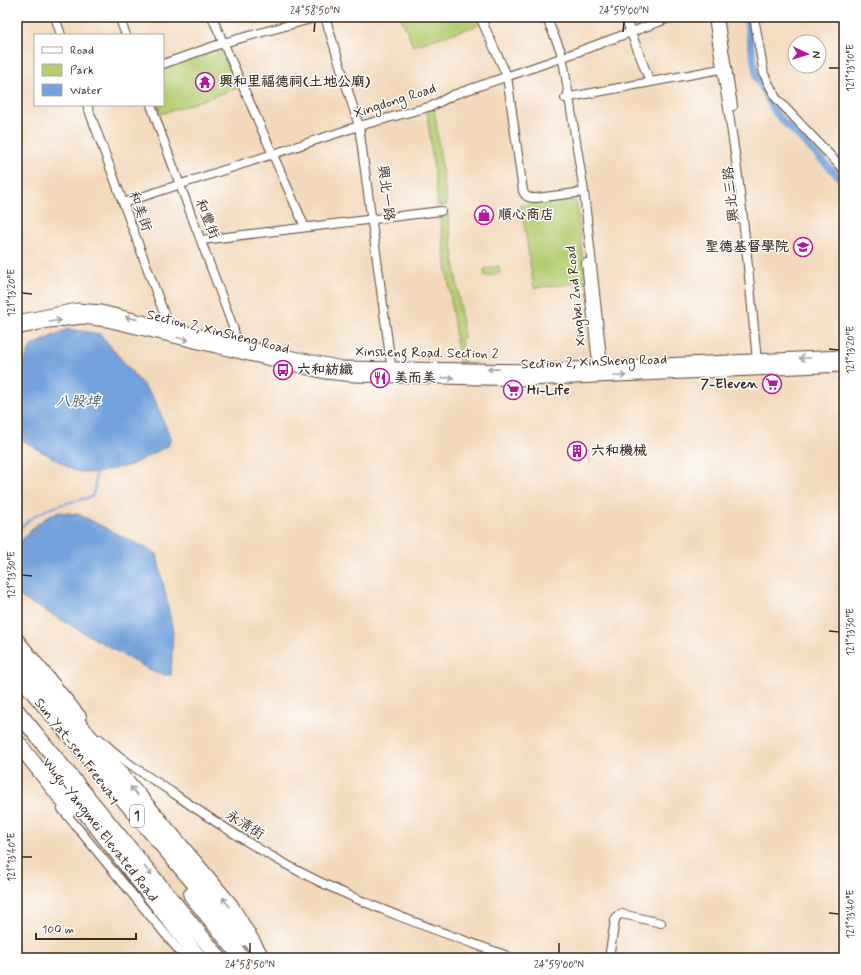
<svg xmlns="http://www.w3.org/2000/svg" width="861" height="975" font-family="Mynerve,'LXGW WenKai TC',sans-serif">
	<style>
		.green { fill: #b5cd72; stroke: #787c48 }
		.water { fill: #73a2dc; stroke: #57667d }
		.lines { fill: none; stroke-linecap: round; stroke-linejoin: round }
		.stream { stroke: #73a2dc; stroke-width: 2 }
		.canal { stroke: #73a2dc; stroke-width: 7 }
		.minor-casing { stroke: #574436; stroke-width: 10 }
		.secondary-casing { stroke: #574436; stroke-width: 13 }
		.motorway-casing { stroke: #574436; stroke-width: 17 }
		.minor { stroke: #fff; stroke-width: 8 }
		.secondary { stroke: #fff; stroke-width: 11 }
		.motorway { stroke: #fff; stroke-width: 15 }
		.oneway { stroke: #a79f9a }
		.ticks { fill: none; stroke: #3b2a1e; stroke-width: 1.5 }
		.labels { text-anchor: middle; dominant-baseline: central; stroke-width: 3; stroke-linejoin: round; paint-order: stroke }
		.shield { fill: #fff; stroke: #766a62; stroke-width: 1 }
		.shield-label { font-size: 13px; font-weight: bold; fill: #3b2a1e }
		.poi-label { font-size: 14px; font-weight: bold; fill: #3b2a1e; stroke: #fff; text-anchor: start }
		.street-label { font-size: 14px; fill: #3b2a1e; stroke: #fff }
		.water-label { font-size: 15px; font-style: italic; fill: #515a6a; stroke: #fff }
		.neatline { fill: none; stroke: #3b2a1e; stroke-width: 1.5 }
		.ticks-label { font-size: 10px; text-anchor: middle; fill: #3b2a1e }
	</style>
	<rect width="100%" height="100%" fill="#fff"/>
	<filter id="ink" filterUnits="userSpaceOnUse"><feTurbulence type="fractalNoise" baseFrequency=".025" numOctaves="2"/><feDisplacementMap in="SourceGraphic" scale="8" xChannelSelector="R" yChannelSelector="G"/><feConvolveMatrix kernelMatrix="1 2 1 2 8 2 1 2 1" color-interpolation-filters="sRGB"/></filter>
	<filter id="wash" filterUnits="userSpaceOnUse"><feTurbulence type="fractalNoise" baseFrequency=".012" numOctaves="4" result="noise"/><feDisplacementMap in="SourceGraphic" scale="16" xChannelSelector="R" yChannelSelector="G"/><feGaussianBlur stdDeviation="0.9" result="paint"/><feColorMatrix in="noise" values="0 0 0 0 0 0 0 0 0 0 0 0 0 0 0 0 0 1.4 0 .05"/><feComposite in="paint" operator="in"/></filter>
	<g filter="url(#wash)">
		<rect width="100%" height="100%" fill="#f3d9bb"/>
		<path class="green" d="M252 17H287L255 25Z
			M401 17H475L479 25 413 46Z
			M218 48 222 51 238 88 161 114 157 105H163V67Z
			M434 108 447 205 438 206 427 111Z
			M569 199H572L577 204 585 282 534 288 521 205Z
			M448 214 464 338 461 339 465 362 459 363 440 216Z
			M499 266 500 274 485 276 484 269Z"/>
		<path class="water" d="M68 329 100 334 154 398 171 439 168 446 131 465 96 473 75 471 17 437V378L31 346Z
			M59 512 78 514 157 554 173 631 171 675 157 674 17 595V546C30 531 40 518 59 512Z"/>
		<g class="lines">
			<path class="stream" d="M17 532C35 508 64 504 92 497L95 489 96 473"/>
			<path class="canal" d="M746 17 757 78 776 114 844 182"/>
		</g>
	</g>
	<g filter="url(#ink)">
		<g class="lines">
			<defs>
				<path id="minor" d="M55 17 61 35
					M119 17 126 35
					M212 17 305 227
					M325 17 359 126 392 372
					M480 17 507 76 523 191C525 197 529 198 536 198L584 192
					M546 17 560 49 564 66 584 192 603 367 601 371
					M625 17 650 82
					M713 17C719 58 727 99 733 140 744 213 750 287 757 361L759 365
					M719 17 733 106
					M754 17 764 74 776 98 844 170
					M163 64 223 43 318 17
					M565 98 726 68
					M87 105 169 327
					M151 105C177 180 207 255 234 330L236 343
					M123 203 359 126 432 106 453 95 558 59 672 17
					M202 240 441 211
					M586 263 598 371
					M17 636 82 716
					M100 739C122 761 148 776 173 793 219 825 265 855 316 880 379 911 447 934 513 958
					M62 809 185 958
					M609 958 615 920 617 916 622 914 661 923"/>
				<path id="secondary" d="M17 321 77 309 101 311 274 353 342 367 527 370 844 356
					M17 329 49 322 83 318 107 321 325 373 354 376 528 380 844 366"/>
				<path id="motorway" d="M17 650 230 905 262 958
					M17 673 241 939
					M17 711 219 958
					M17 742 70 809
					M54 772 199 958
					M191 895 242 958"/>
			</defs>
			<use href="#minor" class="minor-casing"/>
			<use href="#secondary" class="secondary-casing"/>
			<use href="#motorway" class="motorway-casing"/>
			<use href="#minor" class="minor"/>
			<use href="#secondary" class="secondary"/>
			<use href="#motorway" class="motorway"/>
		</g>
		<defs><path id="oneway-shaft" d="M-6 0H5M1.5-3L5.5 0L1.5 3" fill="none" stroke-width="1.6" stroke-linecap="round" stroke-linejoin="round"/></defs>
		<g class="oneway">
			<use href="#oneway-shaft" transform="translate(131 318) rotate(-167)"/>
			<use href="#oneway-shaft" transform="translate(55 321) rotate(-8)"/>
			<use href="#oneway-shaft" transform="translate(183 339) rotate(14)"/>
			<use href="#oneway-shaft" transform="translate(805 358) rotate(177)"/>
			<use href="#oneway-shaft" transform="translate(493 369) rotate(-179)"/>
			<use href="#oneway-shaft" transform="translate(620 376) rotate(-3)"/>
			<use href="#oneway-shaft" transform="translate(448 378) rotate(2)"/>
			<use href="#oneway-shaft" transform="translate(134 791) rotate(-130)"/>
			<use href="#oneway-shaft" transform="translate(148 871) rotate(51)"/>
			<use href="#oneway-shaft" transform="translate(226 902) rotate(-129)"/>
		</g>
	</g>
	<path class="ticks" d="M314 32 315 22M623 32 624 22M829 68H839M22 293 32 294M829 349 839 350M22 575 32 576M829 631 839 632M22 857H32M829 913 839 914M250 953V943M559 953V943"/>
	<defs>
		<symbol id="temple-ring" viewBox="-11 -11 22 22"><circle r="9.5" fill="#fff" stroke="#b5179e" stroke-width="1.5"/><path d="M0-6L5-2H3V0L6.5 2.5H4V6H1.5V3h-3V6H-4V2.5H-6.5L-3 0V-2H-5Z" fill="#b5179e"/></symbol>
		<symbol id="shop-ring" viewBox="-11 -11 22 22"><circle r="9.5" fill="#fff" stroke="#b5179e" stroke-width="1.5"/><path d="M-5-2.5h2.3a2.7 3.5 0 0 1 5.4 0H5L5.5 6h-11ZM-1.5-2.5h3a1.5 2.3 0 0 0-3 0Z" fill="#b5179e"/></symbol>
		<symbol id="university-ring" viewBox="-11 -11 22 22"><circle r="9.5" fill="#fff" stroke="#b5179e" stroke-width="1.5"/><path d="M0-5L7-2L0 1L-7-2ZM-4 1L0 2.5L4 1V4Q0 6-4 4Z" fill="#b5179e"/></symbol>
		<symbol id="bus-ring" viewBox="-11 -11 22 22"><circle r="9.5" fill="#fff" stroke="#b5179e" stroke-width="1.5"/><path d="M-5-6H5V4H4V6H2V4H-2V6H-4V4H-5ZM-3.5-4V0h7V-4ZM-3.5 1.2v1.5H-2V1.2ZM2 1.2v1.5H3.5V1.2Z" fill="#b5179e"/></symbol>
		<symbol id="restaurant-ring" viewBox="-11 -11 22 22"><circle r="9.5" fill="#fff" stroke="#b5179e" stroke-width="1.5"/><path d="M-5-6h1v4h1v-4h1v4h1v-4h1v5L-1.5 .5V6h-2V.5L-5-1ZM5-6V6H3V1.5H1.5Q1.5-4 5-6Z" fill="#b5179e"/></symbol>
		<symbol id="supermarket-ring" viewBox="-11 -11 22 22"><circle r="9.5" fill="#fff" stroke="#b5179e" stroke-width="1.5"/><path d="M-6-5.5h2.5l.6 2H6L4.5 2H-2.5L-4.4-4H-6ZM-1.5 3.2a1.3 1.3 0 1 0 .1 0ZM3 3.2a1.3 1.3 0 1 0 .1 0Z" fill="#b5179e"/></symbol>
		<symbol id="building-ring" viewBox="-11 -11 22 22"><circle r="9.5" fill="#fff" stroke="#b5179e" stroke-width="1.5"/><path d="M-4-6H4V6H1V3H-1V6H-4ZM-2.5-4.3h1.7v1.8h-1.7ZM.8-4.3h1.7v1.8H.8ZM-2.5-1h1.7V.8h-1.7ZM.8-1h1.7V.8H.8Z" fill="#b5179e"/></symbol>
	</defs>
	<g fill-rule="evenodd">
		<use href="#temple-ring" x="194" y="71" width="22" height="22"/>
		<use href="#shop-ring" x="473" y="204" width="22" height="22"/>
		<use href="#university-ring" x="792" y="236" width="22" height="22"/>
		<use href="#bus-ring" x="272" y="359" width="22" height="22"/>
		<use href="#restaurant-ring" x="369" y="367" width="22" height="22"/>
		<use href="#supermarket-ring" x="761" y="373" width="22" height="22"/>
		<use href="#supermarket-ring" x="502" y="379" width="22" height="22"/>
		<use href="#building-ring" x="566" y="440" width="22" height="22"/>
	</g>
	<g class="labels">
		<rect class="shield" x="130" y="805" width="14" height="22" rx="3"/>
		<g class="shield-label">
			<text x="137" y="816">1</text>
		</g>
		<g class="poi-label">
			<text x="219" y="82">興和里福德祠(土地公廟)</text>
			<text x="498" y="215">順心商店</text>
			<text x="789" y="247" text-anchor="end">聖德基督學院</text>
			<text x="297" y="370">六和紡織</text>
			<text x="394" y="378">美而美</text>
			<text x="758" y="384" text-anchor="end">7-Eleven</text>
			<text x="527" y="390">Hi-Life</text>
			<text x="591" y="451">六和機械</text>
		</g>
		<g class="street-label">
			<text transform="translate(395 101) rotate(-18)">Xingdong Road</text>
			<text transform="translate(386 193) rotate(83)">興北一路</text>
			<text transform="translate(731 194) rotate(-96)">興北三路</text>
			<text transform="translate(140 211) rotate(70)">和美街</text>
			<text transform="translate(207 219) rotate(68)">和豐街</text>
			<text transform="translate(576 296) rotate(-96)">Xingbei 2nd Road</text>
			<text transform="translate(218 332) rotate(14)">Section 2, XinSheng Road</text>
			<text transform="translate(427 353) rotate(1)">Xinsheng Road. Section 2</text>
			<text transform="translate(594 362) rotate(-2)">Section 2, XinSheng Road</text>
			<text transform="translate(77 751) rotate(52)">Sun Yat-sen Freeway</text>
			<text transform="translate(245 825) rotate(32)">永清街</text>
			<text transform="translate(100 830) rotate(52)">Wugu-Yangmei Elevated Road</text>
		</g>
		<g class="water-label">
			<text x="78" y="402">八股埤</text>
		</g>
	</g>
	<rect width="861" height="975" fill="none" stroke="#fff" stroke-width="44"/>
	<rect x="34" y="34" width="130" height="72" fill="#ffffff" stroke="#b1aaa5"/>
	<rect x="42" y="47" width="20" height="6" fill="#ffffff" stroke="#b1aaa5"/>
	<text x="70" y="54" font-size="12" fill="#3b2a1e">Road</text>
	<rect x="42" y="64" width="20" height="12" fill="#b5cd72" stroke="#b1aaa5"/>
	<text x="70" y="74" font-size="12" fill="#3b2a1e">Park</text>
	<rect x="42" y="84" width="20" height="12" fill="#73a2dc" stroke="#b1aaa5"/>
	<text x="70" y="94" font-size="12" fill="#3b2a1e">Water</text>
	<g transform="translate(807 54) rotate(94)"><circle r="19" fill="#ffffff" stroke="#b1aaa5"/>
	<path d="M0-3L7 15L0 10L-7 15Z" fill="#b5179e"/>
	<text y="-6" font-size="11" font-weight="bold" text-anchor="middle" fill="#3b2a1e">N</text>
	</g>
	<path d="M36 933v6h100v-6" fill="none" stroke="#3b2a1e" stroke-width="2"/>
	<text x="42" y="933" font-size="12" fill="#3b2a1e" stroke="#ffffff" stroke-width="3" paint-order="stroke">100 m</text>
	<rect x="22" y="22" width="817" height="931" class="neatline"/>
	<g class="ticks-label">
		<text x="315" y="14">24°58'50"N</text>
		<text x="624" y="14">24°59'00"N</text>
		<text transform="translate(850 68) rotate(-90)" y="4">121°13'10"E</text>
		<text transform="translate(11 293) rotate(-90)" y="4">121°13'20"E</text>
		<text transform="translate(850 350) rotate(-90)" y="4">121°13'20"E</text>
		<text transform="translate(11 575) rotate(-90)" y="4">121°13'30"E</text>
		<text transform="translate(850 632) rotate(-90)" y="4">121°13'30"E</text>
		<text transform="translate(11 857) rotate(-90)" y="4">121°13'40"E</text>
		<text transform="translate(850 914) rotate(-90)" y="4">121°13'40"E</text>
		<text x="250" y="968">24°58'50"N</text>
		<text x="559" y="968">24°59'00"N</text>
	</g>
</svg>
